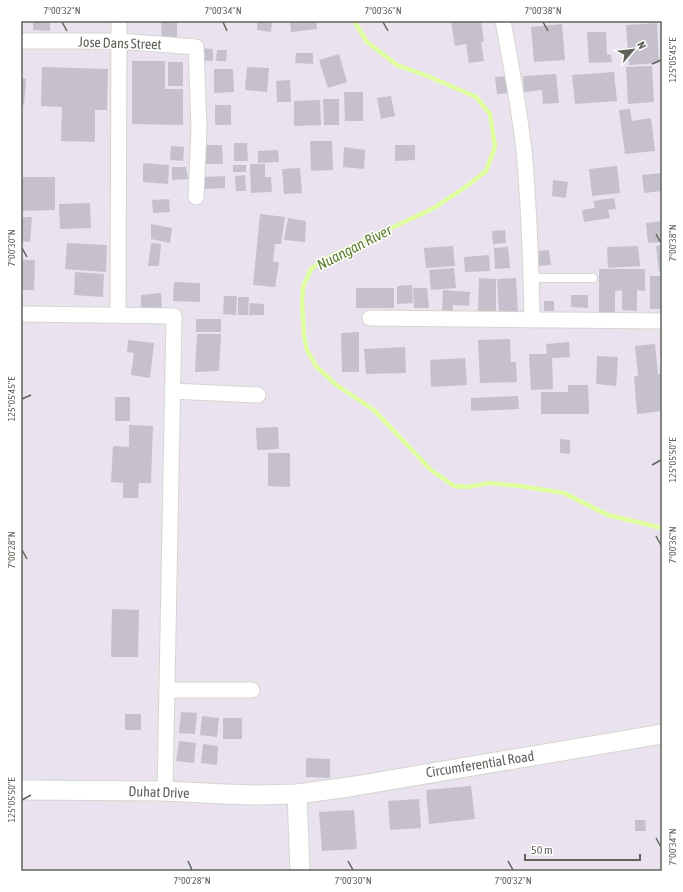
<svg xmlns="http://www.w3.org/2000/svg" width="683" height="892" font-family="'Asap Condensed',sans-serif">
	<style>
		.lines { fill: none; stroke-linecap: round; stroke-linejoin: round }
		.stream { stroke: #dfffa1; stroke-width: 4.5 }
		.building { fill: #c6c0cc }
		.service-casing { stroke: #d3d7d0; stroke-width: 10 }
		.minor-casing { stroke: #d3d7d0; stroke-width: 17 }
		.tertiary-casing { stroke: #d3d7d0; stroke-width: 21 }
		.service { stroke: #fff; stroke-width: 8 }
		.minor { stroke: #fff; stroke-width: 15 }
		.tertiary { stroke: #fff; stroke-width: 19 }
		.ticks { fill: none; stroke: #5f635a; stroke-width: 1.5 }
		.labels { text-anchor: middle; dominant-baseline: central; stroke-width: 3; stroke-linejoin: round; paint-order: stroke }
		.street-label { font-size: 14px; fill: #5f635a; stroke: #fff }
		.water-label { font-size: 15px; font-style: italic; fill: #5c7e2d; stroke: #fff }
		.neatline { fill: none; stroke: #5f635a; stroke-width: 1.5 }
		.ticks-label { font-size: 10px; text-anchor: middle; fill: #5f635a }
	</style>
	<rect width="100%" height="100%" fill="#eae2ee"/>
	<g class="lines">
		<path class="stream" d="M354 21 367 42 397 65 430 77 476 97 490 114 495 147 486 171 467 186 434 208 327 258 311 269 303 287 302 300 304 336 307 350 316 366 335 384 374 410 431 470 454 486 467 487 490 483 520 486 564 493 608 515 662 528"/>
	</g>
	<path class="building" d="M33 21H50V31L33 30Z
		M161 21H177V41L162 42Z
		M257 21H272L271 32 257 30Z
		M290 21H316L317 29 291 32Z
		M451 21H481L484 41 481 42 484 61 469 63 466 44 455 46Z
		M657 23 659 63 629 65 626 25Z
		M562 24 565 60 534 62 531 27Z
		M587 32H606L607 55 611 54 612 62 589 63Z
		M198 48 213 49V61L197 60Z
		M217 50H227L226 61H216Z
		M296 53H313V64L295 63Z
		M339 54 347 82 328 88 319 60Z
		M132 61H165V89H183V125L132 124Z
		M168 62H183V86H168Z
		M652 66 654 102 628 104 626 67Z
		M42 67 108 69 107 110H95V142L61 141 62 107 41 106Z
		M247 67 269 68 267 92 245 90Z
		M214 69H233L234 92 214 93Z
		M614 72 617 101 575 104 572 75Z
		M556 74 559 103 543 104 542 90 524 92 523 76Z
		M507 76 510 93 497 94 495 77Z
		M21 78 26 79 24 105 21 104Z
		M290 80 291 102H277L276 81Z
		M344 92H363V121H345Z
		M391 96 395 116 381 119 377 98Z
		M323 99H339V125H324Z
		M320 100 321 125 294 126V101Z
		M215 105H231V125H215Z
		M630 109 632 121 651 118 655 151 625 154 619 110Z
		M310 141H332L333 170 311 171Z
		M234 143H247L248 161H234Z
		M203 145H222L223 164H204Z
		M395 145H415V160L395 161Z
		M171 146 184 147 183 161 170 160Z
		M344 147 365 150 364 169 343 167Z
		M278 150 279 162 258 163V151Z
		M143 163 169 165 168 184 143 182Z
		M250 164H265V177H271L272 192 251 193Z
		M233 165H246V172H233Z
		M617 166 620 193 592 196 589 169Z
		M172 167H186L188 179 172 180Z
		M300 168 302 193 284 194 282 169Z
		M662 173V191L644 193 642 175Z
		M245 175 246 191H236L235 176Z
		M225 176V188L202 189V177Z
		M21 177H55V210L21 211Z
		M553 180 568 182 566 198 552 196Z
		M614 198 616 209 608 210 610 218 584 222 582 210 595 208 593 201Z
		M169 199 170 212 153 213 152 200Z
		M90 203 91 228 60 229 59 204Z
		M260 214 285 217 281 244H275L273 261 279 263 275 287 253 285Z
		M21 217H32L30 242 21 241Z
		M288 218 306 221 305 242 284 240Z
		M662 221V242L648 243 646 223Z
		M151 224 172 228 170 243 151 239Z
		M505 230 506 243 493 244 492 231Z
		M67 243 107 245 106 272 65 269Z
		M151 243 161 244 159 266H148Z
		M662 245V271L659 272 656 246Z
		M453 246 455 266 426 268 424 248Z
		M638 246 640 266 608 268 607 247Z
		M508 247 510 268 495 269 494 248Z
		M549 250 551 265 537 266 536 251Z
		M489 255 490 271 465 272 464 257Z
		M21 260H35L34 290H21Z
		M454 268 456 288 431 290 429 270Z
		M599 269H645V291L637 290V311L622 310V290L615 291V313H599Z
		M75 272 104 274 103 297 74 295Z
		M650 276H662V309H650Z
		M479 278 496 279V311H478Z
		M516 278 518 313H499L497 279Z
		M174 282 200 283V302L173 301Z
		M412 285 413 303 397 304V286Z
		M356 288H394V308H356Z
		M413 288H427L429 308H414Z
		M443 290 470 292 469 306 453 305V312H442Z
		M161 293 162 309H141V295Z
		M571 295H588V308L571 307Z
		M224 296H237L236 315 223 314Z
		M238 297H249L248 315H238Z
		M544 301H554V311H544Z
		M250 303 264 304V315H249Z
		M196 319H221V332H196Z
		M359 332V372H342L341 333Z
		M197 334H221L219 371 195 372Z
		M510 339 511 362H516L517 382 480 383 478 340Z
		M128 340 154 343 150 378 131 375 134 353 127 352Z
		M569 342 570 357 552 358 553 389 531 390 529 354H547L546 344Z
		M655 344 658 374H662V411L637 414 634 376H638L635 346Z
		M405 347 406 373 366 374 364 349Z
		M597 356 618 357 616 386 596 384Z
		M465 358 467 385 431 387 430 360Z
		M568 385H588L589 414H541V392H568Z
		M518 396 519 409 471 411V398Z
		M115 397H130V421H115Z
		M129 425 153 426 151 483H139L138 498H123V483L111 482 113 446 129 447Z
		M278 427 279 449 257 450 256 428Z
		M560 439 570 440V454L560 453Z
		M268 453H290V487L268 486Z
		M112 609 139 610 138 657H111Z
		M181 712 197 713 195 734 179 733Z
		M125 714H141V730H125Z
		M202 716 219 718 217 737 200 735Z
		M223 718H242V739H223Z
		M179 741 196 743 194 763 176 761Z
		M203 744 218 746 217 765 201 763Z
		M306 758 330 759V778L306 777Z
		M471 786 475 819 429 824 426 790Z
		M419 799 421 828 390 830 388 801Z
		M354 810 357 849 322 851 319 812Z
		M635 820H645L646 831H635Z"/>
	<g class="lines">
		<defs>
			<path id="service" d="M532 278H593"/>
			<path id="minor" d="M503 21C511 64 519 107 524 150 529 206 531 263 532 320
				M21 41H119L196 47 199 128 196 197
				M21 314 174 316 165 791
				M118 315 119 21
				M370 318 662 321
				M172 391 258 395
				M167 690H252"/>
			<path id="tertiary" d="M21 790 165 791 225 794 259 795 297 794 349 787 662 734
				M297 794 300 871"/>
		</defs>
		<use href="#service" class="service-casing"/>
		<use href="#minor" class="minor-casing"/>
		<use href="#tertiary" class="tertiary-casing"/>
		<use href="#service" class="service"/>
		<use href="#minor" class="minor"/>
		<use href="#tertiary" class="tertiary"/>
	</g>
	<path class="ticks" d="M62 22 67 31M223 22 227 31M383 22 388 31M543 22 548 31M652 64 661 60M656 234 661 243M22 248 27 257M22 399 31 395M652 465 661 460M656 536 661 545M22 550 27 559M22 800 31 795M656 838 661 847M188 861 192 870M348 861 353 870M508 861 513 870"/>
	<g class="labels">
		<g class="street-label">
			<text transform="translate(120 43) rotate(2)">Jose Dans Street</text>
			<text transform="translate(480 764) rotate(-9)">Circumferential Road</text>
			<text transform="translate(159 792) rotate(2)">Duhat Drive</text>
		</g>
		<g class="water-label">
			<text transform="translate(354 247) rotate(-27)">Nuangan River</text>
		</g>
	</g>
	<rect width="683" height="892" fill="none" stroke="#ffffff" stroke-width="44"/>
	<g transform="translate(633 50) rotate(62)" stroke="#ffffff" stroke-width="3" paint-order="stroke">
	<path d="M0-3L7 15L0 10L-7 15Z" fill="#5f635a"/>
	<text y="-6" font-size="11" font-weight="bold" text-anchor="middle" fill="#5f635a">N</text>
	</g>
	<path d="M525 854v6h115v-6" fill="none" stroke="#5f635a" stroke-width="2"/>
	<text x="531" y="854" font-size="12" fill="#5f635a" stroke="#ffffff" stroke-width="3" paint-order="stroke">50 m</text>
	<rect x="22" y="22" width="639" height="848" class="neatline"/>
	<g class="ticks-label">
		<text x="62" y="14">7°00'32"N</text>
		<text x="223" y="14">7°00'34"N</text>
		<text x="383" y="14">7°00'36"N</text>
		<text x="543" y="14">7°00'38"N</text>
		<text transform="translate(672 60) rotate(-90)" y="4">125°05'45"E</text>
		<text transform="translate(672 243) rotate(-90)" y="4">7°00'38"N</text>
		<text transform="translate(11 248) rotate(-90)" y="4">7°00'30"N</text>
		<text transform="translate(11 399) rotate(-90)" y="4">125°05'45"E</text>
		<text transform="translate(672 460) rotate(-90)" y="4">125°05'50"E</text>
		<text transform="translate(672 545) rotate(-90)" y="4">7°00'36"N</text>
		<text transform="translate(11 550) rotate(-90)" y="4">7°00'28"N</text>
		<text transform="translate(11 800) rotate(-90)" y="4">125°05'50"E</text>
		<text transform="translate(672 847) rotate(-90)" y="4">7°00'34"N</text>
		<text x="192" y="884">7°00'28"N</text>
		<text x="353" y="884">7°00'30"N</text>
		<text x="513" y="884">7°00'32"N</text>
	</g>
</svg>
